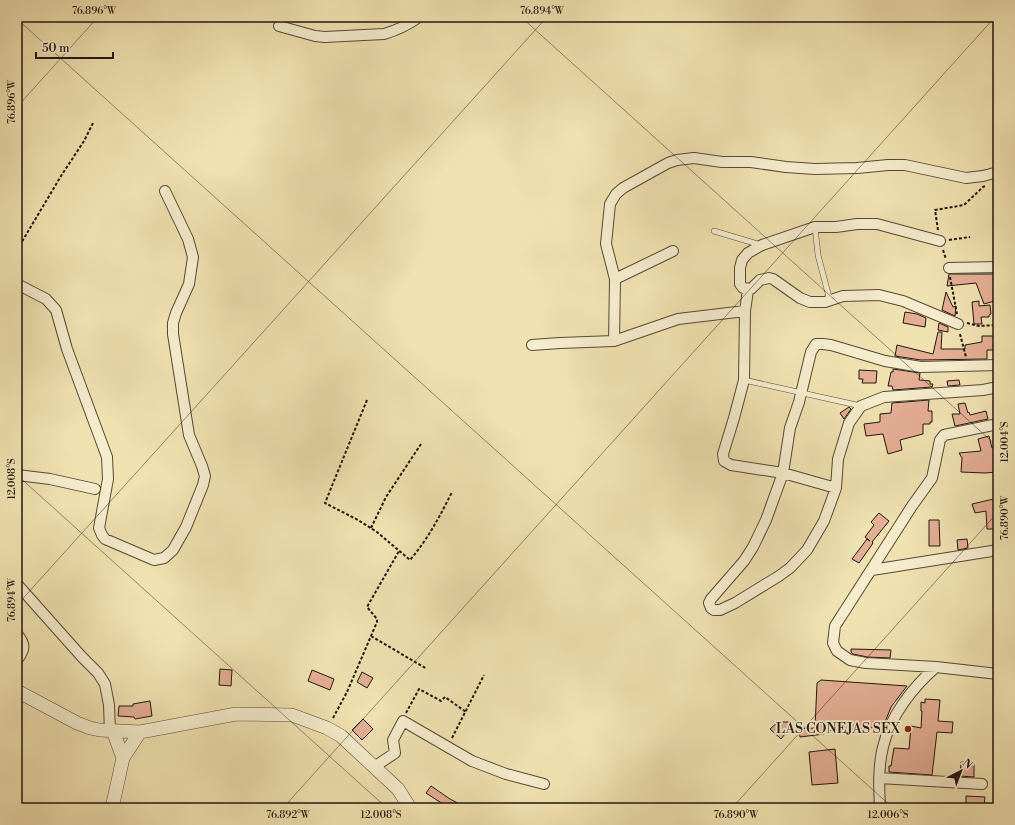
<svg xmlns="http://www.w3.org/2000/svg" width="1015" height="825" font-family="'Libre Bodoni',serif">
	<style>
		.building { fill: #e4ae94; stroke: #201610 }
		.lines { fill: none; stroke-linecap: round; stroke-linejoin: round }
		.service-casing { stroke: #544938; stroke-width: 6 }
		.minor-casing { stroke: #544938; stroke-width: 12 }
		.tertiary-casing { stroke: #544938; stroke-width: 14 }
		.path { stroke: #201610; stroke-width: 2; stroke-dasharray: 3 2; stroke-linecap: butt }
		.service { stroke: #f5eccc; stroke-width: 5 }
		.minor { stroke: #f5eccc; stroke-width: 10 }
		.tertiary { stroke: #f5eccc; stroke-width: 13 }
		.ticks { fill: none; stroke: #201610; stroke-width: 1; stroke-opacity: 0.45 }
		.poi-dot { fill: #8f2418; stroke: #f5eccc; stroke-width: 1.5 }
		.labels { text-anchor: middle; dominant-baseline: central; stroke-width: 3.5; stroke-linejoin: round; paint-order: stroke }
		.poi-label { font-size: 14px; fill: #201610; stroke: #f5eccc; text-anchor: end }
		.neatline { fill: none; stroke: #201610; stroke-width: 1.5 }
		.ticks-label { font-size: 10px; text-anchor: middle; fill: #201610 }
	</style>
	<rect width="100%" height="100%" fill="#f0e1b0"/>
	<filter id="stains"><feTurbulence type="fractalNoise" baseFrequency=".005" numOctaves="4"/><feColorMatrix values="0 0 0 0 .2 0 0 0 0 .09 0 0 0 0 .02 0 0 0 .5 -.17"/></filter>
	<radialGradient id="worn" r=".72"><stop offset=".6" stop-color="#630" stop-opacity="0"/><stop offset="1" stop-color="#630" stop-opacity=".3"/></radialGradient>
	<path class="building" d="M949 274H997L998 279V300L984 304 976 283 947 286Z
		M946 292 953 307 956 306 955 316 942 310Z
		M979 301V306L990 305 991 314 989 315V317H981L982 324H974L972 302Z
		M905 312 917 314 926 318 925 327 903 323Z
		M939 323 948 327V332L938 330Z
		M938 332H942L941 349H965V345L982 342V336H998V350H987V359L921 360 895 356 897 345 933 354Z
		M893 369 920 373 919 380 930 381V384H933L932 387 893 390 892 386H888L891 372H893Z
		M859 370 877 371 876 383H862L863 379H859Z
		M959 380 960 385 948 386 947 381Z
		M929 400 928 411H932V422H930V424H923V434L900 440 902 450 888 454 883 434 866 436 864 424 880 422V414L891 413 892 403Z
		M965 403 968 413 969 412 970 415 986 411 988 419 955 426 952 414H960L958 404Z
		M849 407 851 409 844 419 840 413Z
		M989 436 992 448 998 447V472L985 473 961 472 962 458 959 453 981 451 978 439Z
		M998 498V521L996 522V529H987L986 511 975 513 972 504Z
		M879 513 889 521 872 542 873 543 871 546 859 563 852 559 867 539 870 541 865 537 874 525 871 522Z
		M929 520H939L940 546H929Z
		M967 539 968 548 958 550 957 540Z
		M851 649 891 650 890 658 867 657 853 654 851 652Z
		M220 669 232 670 231 686 219 685Z
		M312 670 334 679 330 690 308 681Z
		M362 672 373 678 367 688 357 682Z
		M821 680 907 686 891 707 883 727 824 731V734L800 737 799 729 815 728 817 683Z
		M925 699 940 700 938 721 953 722 952 733 937 732 932 775 889 772V766H891L894 748 909 749 911 726 921 728 922 711H921V702L925 703Z
		M150 701 152 716 135 719 134 717 118 716 119 706H133V704Z
		M363 719 373 729 362 740 352 730Z
		M778 722H790V728L781 739 770 729Z
		M835 749 838 783 812 785 809 752Z
		M961 762 974 763V777L960 776Z
		M431 786 450 799 467 808H445L446 806 426 793Z
		M966 796 985 797 984 806 966 805Z"/>
	<g class="lines">
		<defs>
			<path id="service" d="M815 227 818 255 830 301
				M714 231 761 245
				M744 380 861 406"/>
			<path id="minor" d="M279 26 315 36 325 37 384 34C398 30 408 25 419 17
				M940 241 877 224H857L836 227H815L762 245 748 253 742 260 740 268V284L743 288 751 289 760 280 769 278 773 279 800 298 810 302H825L843 296 879 295 903 301 958 324
				M949 268 998 267
				M615 279 673 251
				M17 284 46 299 56 310 67 349 107 457 108 479 99 528 102 535 105 539 154 560 164 558 173 550 186 527 203 485 205 476 202 466 189 435 173 334V323L176 313 189 284 193 257 188 239 165 191
				M748 290 745 311 744 380 734 418 723 454 724 461 731 465 783 473 836 488
				M614 341 615 279 606 244 610 204 616 194 623 188 668 163 677 160 694 158 722 162H751L786 167 815 169 857 168 888 165H905L966 178 983 176 998 172
				M532 345 560 343 614 341 678 319 745 311
				M998 365 921 367 885 361 831 345 823 344H816L811 352 799 402 790 428 783 473 766 520 753 547 744 561 711 599 709 603 711 608 714 610H720L735 603 779 576 790 568 807 550 824 521 836 488 838 459 849 423 861 406 884 397 983 390 998 387
				M998 424 944 435 940 440 932 478 912 506 835 626 833 643 837 651 850 660 866 663 936 667 998 674
				M17 475 50 479 95 489
				M872 570 998 550
				M17 584 82 657 98 673 105 684 109 705 110 731
				M17 634C26 644 25 650 17 660
				M374 767 395 753 393 740 403 721 472 761 506 774 544 784
				M879 778 982 784
				M880 808C879 788 878 767 883 747 890 716 913 687 936 667"/>
			<path id="tertiary" d="M17 691 77 723 90 728 100 730 140 732 236 714 292 715 327 728 341 736 398 789 410 808
				M113 731 123 758
				M112 808 123 758 140 732"/>
		</defs>
		<use href="#service" class="service-casing"/>
		<use href="#minor" class="minor-casing"/>
		<use href="#tertiary" class="tertiary-casing"/>
		<path class="path" d="M938 230 935 210 964 205 983 187 985 186
			M949 240 970 237
			M17 250 61 176 84 141 93 123
			M943 250 946 259
			M950 277 957 314
			M967 323 979 326 998 325
			M960 334 966 357
			M367 400 325 503 358 520 377 532 410 560C428 539 440 516 452 492
			M371 528 386 497 421 444
			M371 636 427 669
			M406 713 419 689 441 701 445 697 466 712
			M333 718 347 692 377 622V619L367 607 399 551
			M452 738 484 675"/>
		<use href="#service" class="service"/>
		<use href="#minor" class="minor"/>
		<use href="#tertiary" class="tertiary"/>
	</g>
	<path class="ticks" d="M521 17 998 447M17 19 893 808M17 107 98 17M17 475 387 808M17 605 547 17M283 808 995 17M732 808 998 512"/>
	<circle class="poi-dot" cx="908" cy="729" r="4"/>
	<g class="labels">
		<g class="poi-label">
			<text x="900" y="729">LAS CONEJAS SEX</text>
		</g>
	</g>
	<rect width="1015" height="825" fill="none" stroke="#f0e1b0" stroke-width="44"/>
	<g transform="translate(961 771) rotate(42)" stroke="#f5eccc" stroke-width="3" paint-order="stroke">
	<path d="M0-3L7 15L0 10L-7 15Z" fill="#201610"/>
	<text y="-6" font-size="11" font-weight="bold" text-anchor="middle" fill="#201610">N</text>
	</g>
	<path d="M36 52v6h77v-6" fill="none" stroke="#201610" stroke-width="2"/>
	<text x="42" y="52" font-size="12" fill="#201610" stroke="#f5eccc" stroke-width="3" paint-order="stroke">50 m</text>
	<rect x="22" y="22" width="971" height="781" class="neatline"/>
	<g class="ticks-label">
		<text x="94" y="14">76.896°W</text>
		<text x="542" y="14">76.894°W</text>
		<text transform="translate(11 102) rotate(-90)" y="4">76.896°W</text>
		<text transform="translate(1004 442) rotate(-90)" y="4">12.004°S</text>
		<text transform="translate(11 479) rotate(-90)" y="4">12.008°S</text>
		<text transform="translate(1004 518) rotate(-90)" y="4">76.890°W</text>
		<text transform="translate(11 600) rotate(-90)" y="4">76.894°W</text>
		<text x="288" y="818">76.892°W</text>
		<text x="381" y="818">12.008°S</text>
		<text x="736" y="818">76.890°W</text>
		<text x="888" y="818">12.006°S</text>
	</g>
	<rect width="100%" height="100%" filter="url(#stains)"/>
	<rect width="100%" height="100%" fill="url(#worn)"/>
</svg>
